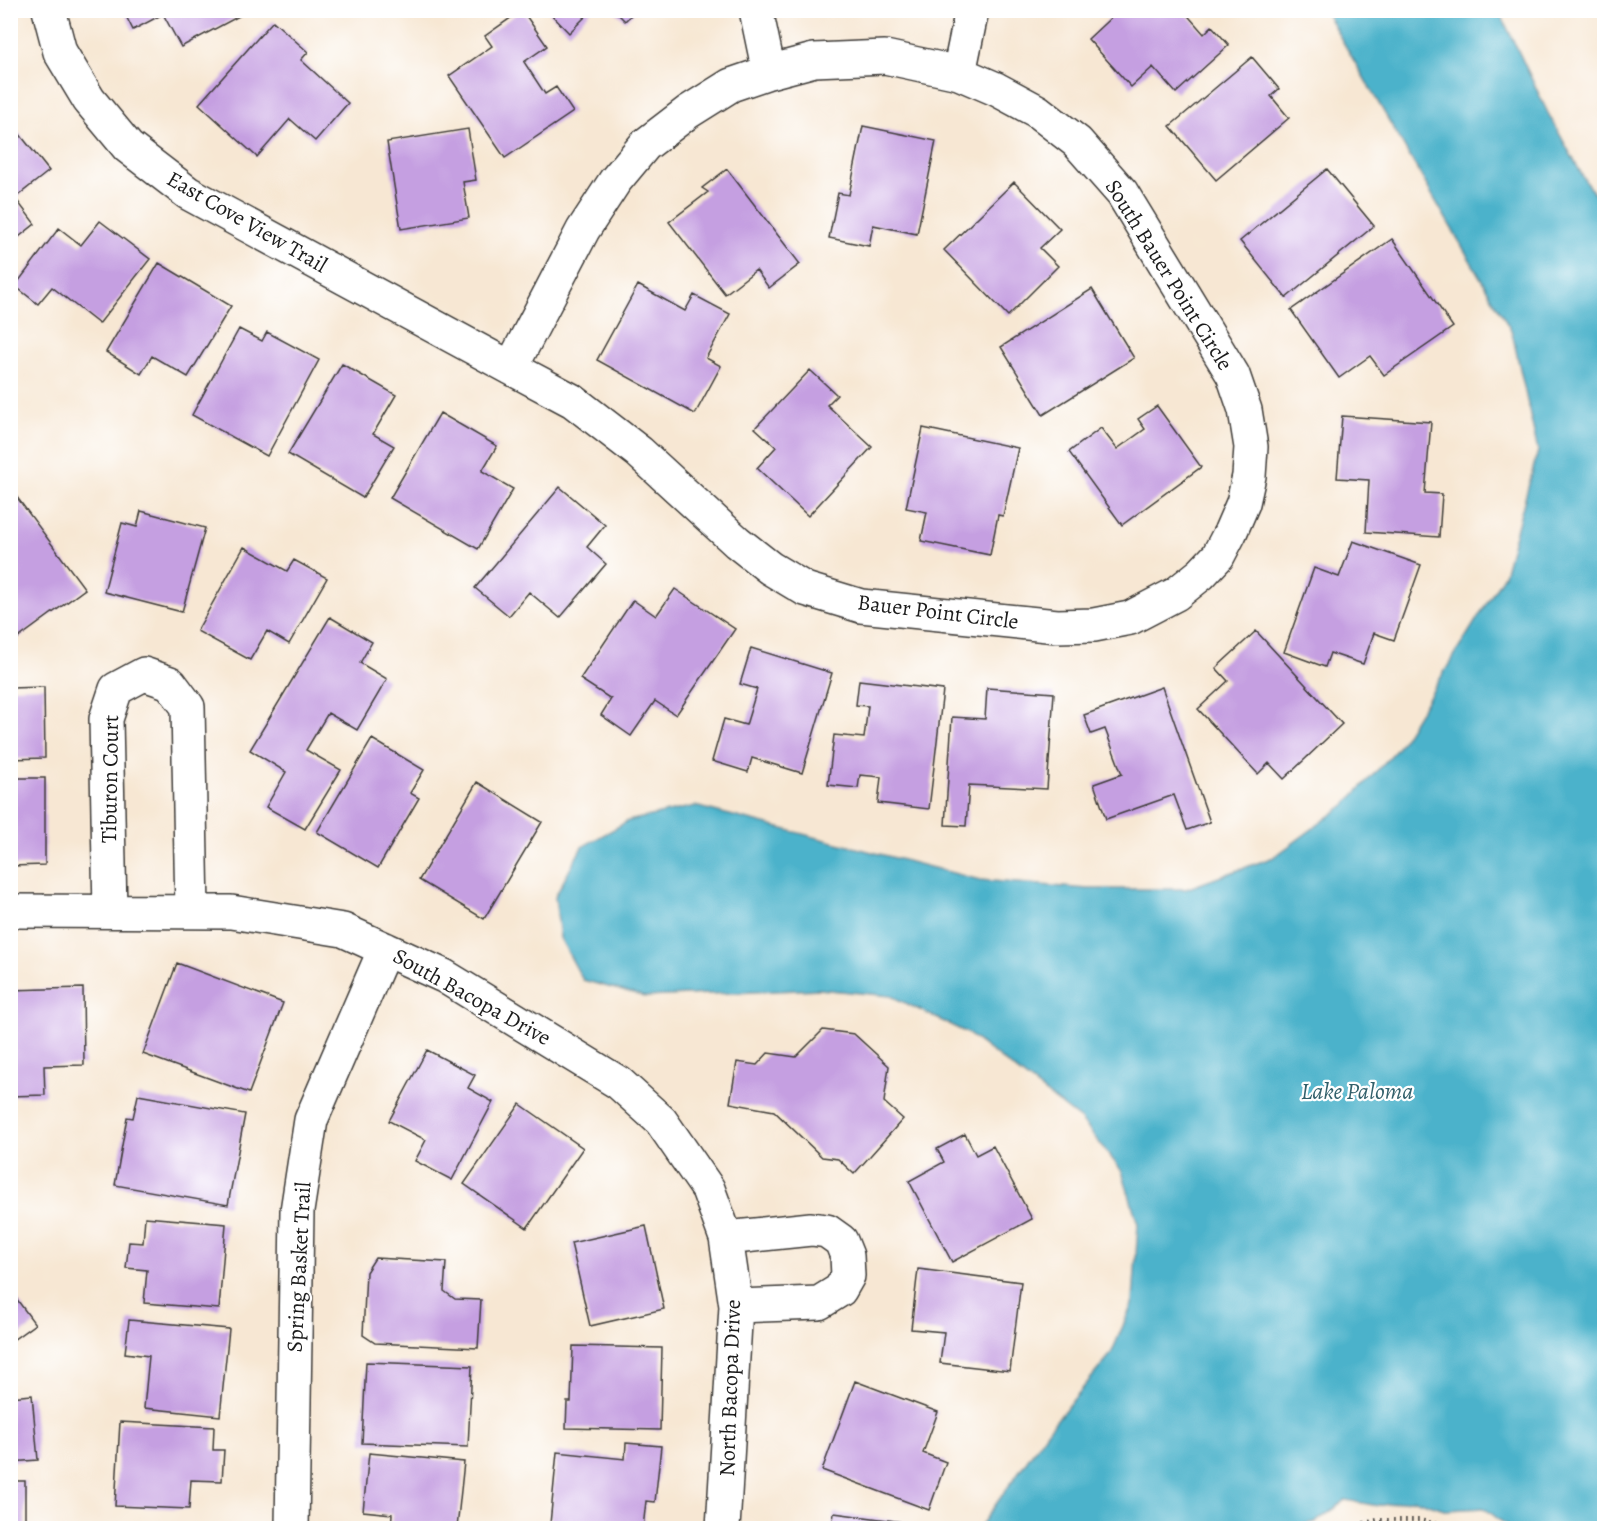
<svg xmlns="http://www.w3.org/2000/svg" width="1615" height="1539" font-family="Alegreya,serif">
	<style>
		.water { fill: #4cb2cb; stroke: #346774; stroke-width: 1.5 }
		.building { fill: #c59fe1 }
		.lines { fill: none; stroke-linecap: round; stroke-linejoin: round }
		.minor-casing { stroke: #3d3a37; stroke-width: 36 }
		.path { stroke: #3d3a37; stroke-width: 4; stroke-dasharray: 1.5 4.5; stroke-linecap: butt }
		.minor { stroke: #fff; stroke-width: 33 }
		.labels { text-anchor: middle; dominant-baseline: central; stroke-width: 4.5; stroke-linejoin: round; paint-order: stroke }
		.street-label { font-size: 22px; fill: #1c1c1c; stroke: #fff }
		.water-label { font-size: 24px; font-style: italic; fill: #32606b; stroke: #fff }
	</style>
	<rect width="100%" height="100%" fill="#fff"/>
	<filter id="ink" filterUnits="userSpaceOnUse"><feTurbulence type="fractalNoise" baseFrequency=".0167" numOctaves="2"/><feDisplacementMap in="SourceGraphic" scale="12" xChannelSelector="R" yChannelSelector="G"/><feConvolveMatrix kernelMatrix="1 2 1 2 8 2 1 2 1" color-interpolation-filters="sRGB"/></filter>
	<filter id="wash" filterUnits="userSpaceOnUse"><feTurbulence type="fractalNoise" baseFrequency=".008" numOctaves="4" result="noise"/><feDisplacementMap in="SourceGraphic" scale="24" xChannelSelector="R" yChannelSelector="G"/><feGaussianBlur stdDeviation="1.35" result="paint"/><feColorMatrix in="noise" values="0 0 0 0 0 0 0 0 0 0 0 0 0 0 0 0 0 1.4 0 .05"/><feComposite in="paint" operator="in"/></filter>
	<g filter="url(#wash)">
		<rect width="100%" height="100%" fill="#f7e7d3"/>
		<path class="water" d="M1325 11H1499L1548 113 1586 182 1604 207V1528H1510L1484 1508 1447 1510 1414 1499 1378 1506 1346 1500 1316 1522 1289 1528H979L1050 1428 1111 1354 1133 1302 1138 1224 1122 1171 1081 1120 967 1033 891 996 819 989 645 997 583 980 560 938 555 897 582 847 628 821 695 806 980 880 1088 889H1186L1274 857 1346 804 1397 749 1504 575 1538 451 1512 332Z"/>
		<g id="blocks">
			<path class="building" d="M123 10H241L243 14 181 47 163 14 133 30Z
				M522 10 547 46 524 62 545 94 556 87 573 112 505 158 449 76 492 46 485 36Z
				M547 10H592L569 33Z
				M614 10H636L625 21Z
				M1119 10H1183L1204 34 1212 26 1229 45 1176 93 1153 67 1131 87 1088 39Z
				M273 21 308 52 301 60 348 103 315 141 290 119 257 157 199 104Z
				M1252 57 1279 89 1271 96 1289 118 1216 180 1170 126Z
				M10 122 49 171 15 198 35 224 10 244Z
				M863 126 936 141 917 234 873 225 869 246 829 238 838 193 849 195Z
				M468 129 476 180 463 182 469 218 401 229 387 142Z
				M727 169 800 264 769 288 756 270 725 294 669 222 708 192 702 188Z
				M1327 169 1374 226 1286 298 1240 241Z
				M1014 182 1060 229 1040 248 1058 266 1008 316 944 250Z
				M100 221 150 259 99 324 52 287 38 304 15 286 59 228 81 245Z
				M1392 239 1453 327 1384 375 1370 356 1339 378 1291 310Z
				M159 263 231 306 188 377 152 356 141 374 106 352Z
				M638 285 685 311 694 295 730 314 706 358 721 366 695 414 597 360Z
				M1092 289 1134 358 1043 415 1001 347Z
				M239 329 262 341 267 332 319 360 267 456 192 415Z
				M342 364 396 395 373 434 394 446 363 498 288 454Z
				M810 370 837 395 827 405 872 447 808 516 757 468 776 447 755 428Z
				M1157 406 1201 467 1122 525 1069 452 1101 428 1117 449 1145 429 1138 419Z
				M440 413 497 446 482 471 513 489 478 549 390 498Z
				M1342 416 1431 422 1425 493 1442 494 1439 537 1366 532 1369 480 1337 478Z
				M923 428 1018 448 1003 516 998 515 990 555 921 541 927 512 906 508Z
				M560 487 605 525 587 547 606 564 560 618 529 592 509 616 475 588Z
				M16 496 85 589 10 644V500Z
				M141 511 205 528 182 612 104 592 122 523 137 527Z
				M1353 541 1421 565 1394 640 1374 633 1363 664 1330 653 1325 667 1284 652 1314 568 1339 577Z
				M244 547 287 571 294 560 327 578 289 644 267 631 250 660 197 631Z
				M675 589 735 629 676 715 655 701 631 736 601 715 611 699 580 679 633 600 656 616Z
				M330 617 372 642 360 663 387 679 357 730 328 713 306 750 341 770 305 829 266 807 286 772 250 750Z
				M1256 631 1342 724 1284 779 1269 763 1258 774 1198 709 1228 681 1216 668Z
				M751 648 832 673 802 773 752 758 748 772 712 761 724 719 746 725 757 689 740 684Z
				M859 680 943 690 929 809 878 803 881 777 860 775 858 788 828 785 834 735 864 738 868 706 856 705Z
				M44 687 45 758 10 759V688Z
				M1162 687 1210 822 1187 830 1174 795 1106 819 1094 784 1122 774 1105 729 1091 734 1084 715Z
				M987 688 1054 693 1047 789 969 785 966 826 945 825 952 717 985 719Z
				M372 739 424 770 410 793 419 798 378 868 317 832Z
				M10 778H45V865L10 866Z
				M477 782 542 822 484 919 419 880Z
				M177 963 283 1003 249 1093 143 1054Z
				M83 988 84 1065 44 1066 45 1095 10 1096V990Z
				M823 1030 854 1034 889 1066 884 1102 903 1119 854 1174 838 1159 822 1157 774 1111 730 1103 737 1062 757 1065 768 1053 796 1057Z
				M427 1050 475 1075 468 1088 493 1102 452 1180 415 1161 426 1140 389 1121Z
				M138 1095 245 1114 228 1205 115 1185 127 1117 133 1118Z
				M520 1104 583 1148 527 1228 464 1184Z
				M965 1134 976 1155 993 1146 1032 1219 952 1262 909 1181 944 1162 937 1149Z
				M145 1217 226 1224 219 1309 144 1303 147 1270 126 1268 129 1242 143 1243Z
				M646 1226 664 1309 590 1326 571 1243Z
				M375 1258 446 1262 444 1291 455 1299 481 1300 478 1348 375 1343 363 1335 366 1272Z
				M918 1269 1021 1282 1010 1371 940 1363 944 1332 911 1329Z
				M10 1290 35 1324 10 1342Z
				M129 1320 229 1329 220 1416 144 1408 149 1356 125 1353Z
				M573 1346 662 1348 660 1430 566 1428 567 1402H571Z
				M366 1362 472 1366 468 1447 362 1443Z
				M855 1381 938 1412 923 1453 946 1462 929 1510 822 1470Z
				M32 1395 38 1460 10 1462V1397Z
				M120 1422 214 1427 213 1450H224L222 1481 191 1480 189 1509 115 1506Z
				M626 1443 661 1446 655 1502 646 1501 643 1528H596L550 1524 557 1452 625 1459Z
				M369 1453 464 1462 457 1528H391L392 1514 363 1511Z
				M10 1481H25V1528H10Z
				M834 1513 910 1523 909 1528H832Z"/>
		</g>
	</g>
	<g filter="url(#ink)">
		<use href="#blocks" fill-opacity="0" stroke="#3d3a37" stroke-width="1.5"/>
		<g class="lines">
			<defs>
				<path id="minor" d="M49 10 60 52 89 100 128 147 188 193 511 368 573 401 639 452 737 542 770 568 805 589 861 606 1057 626 1094 625 1130 618 1176 594 1201 574 1218 556 1230 533 1243 503 1249 476 1251 447 1245 410 1233 375 1122 193 1077 142 1037 111 996 89 959 73 885 57 814 60 769 72 731 85 688 112 645 145 615 181 583 230 511 368
					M756 10 769 72
					M959 73 972 10
					M10 911 231 912 343 930 444 976 619 1083 661 1121 708 1189 726 1238 736 1306 723 1528
					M110 911 106 719 116 689 144 674 170 683 188 707 192 911
					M726 1238 811 1229 827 1231 841 1241 847 1256 848 1276 840 1290 819 1303 736 1306
					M292 1528 297 1211 311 1120 385 949"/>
			</defs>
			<use href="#minor" class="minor-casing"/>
			<path class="path" d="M1340 1528 1377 1520H1419L1460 1528"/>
			<use href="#minor" class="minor"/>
		</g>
	</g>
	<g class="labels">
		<g class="street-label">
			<text transform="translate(247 222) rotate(30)">East Cove View Trail</text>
			<text transform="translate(1169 275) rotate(58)">South Bauer Point Circle</text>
			<text transform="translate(938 612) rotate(7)">Bauer Point Circle</text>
			<text transform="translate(110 779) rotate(-89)">Tiburon Court</text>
			<text transform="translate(472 997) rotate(29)">South Bacopa Drive</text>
			<text transform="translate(299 1267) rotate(-87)">Spring Basket Trail</text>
			<text transform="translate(730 1388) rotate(-88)">North Bacopa Drive</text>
		</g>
		<g class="water-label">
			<text x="1357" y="1091">Lake Paloma</text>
		</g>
	</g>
	<rect width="1615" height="1539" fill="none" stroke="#fff" stroke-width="36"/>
</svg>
